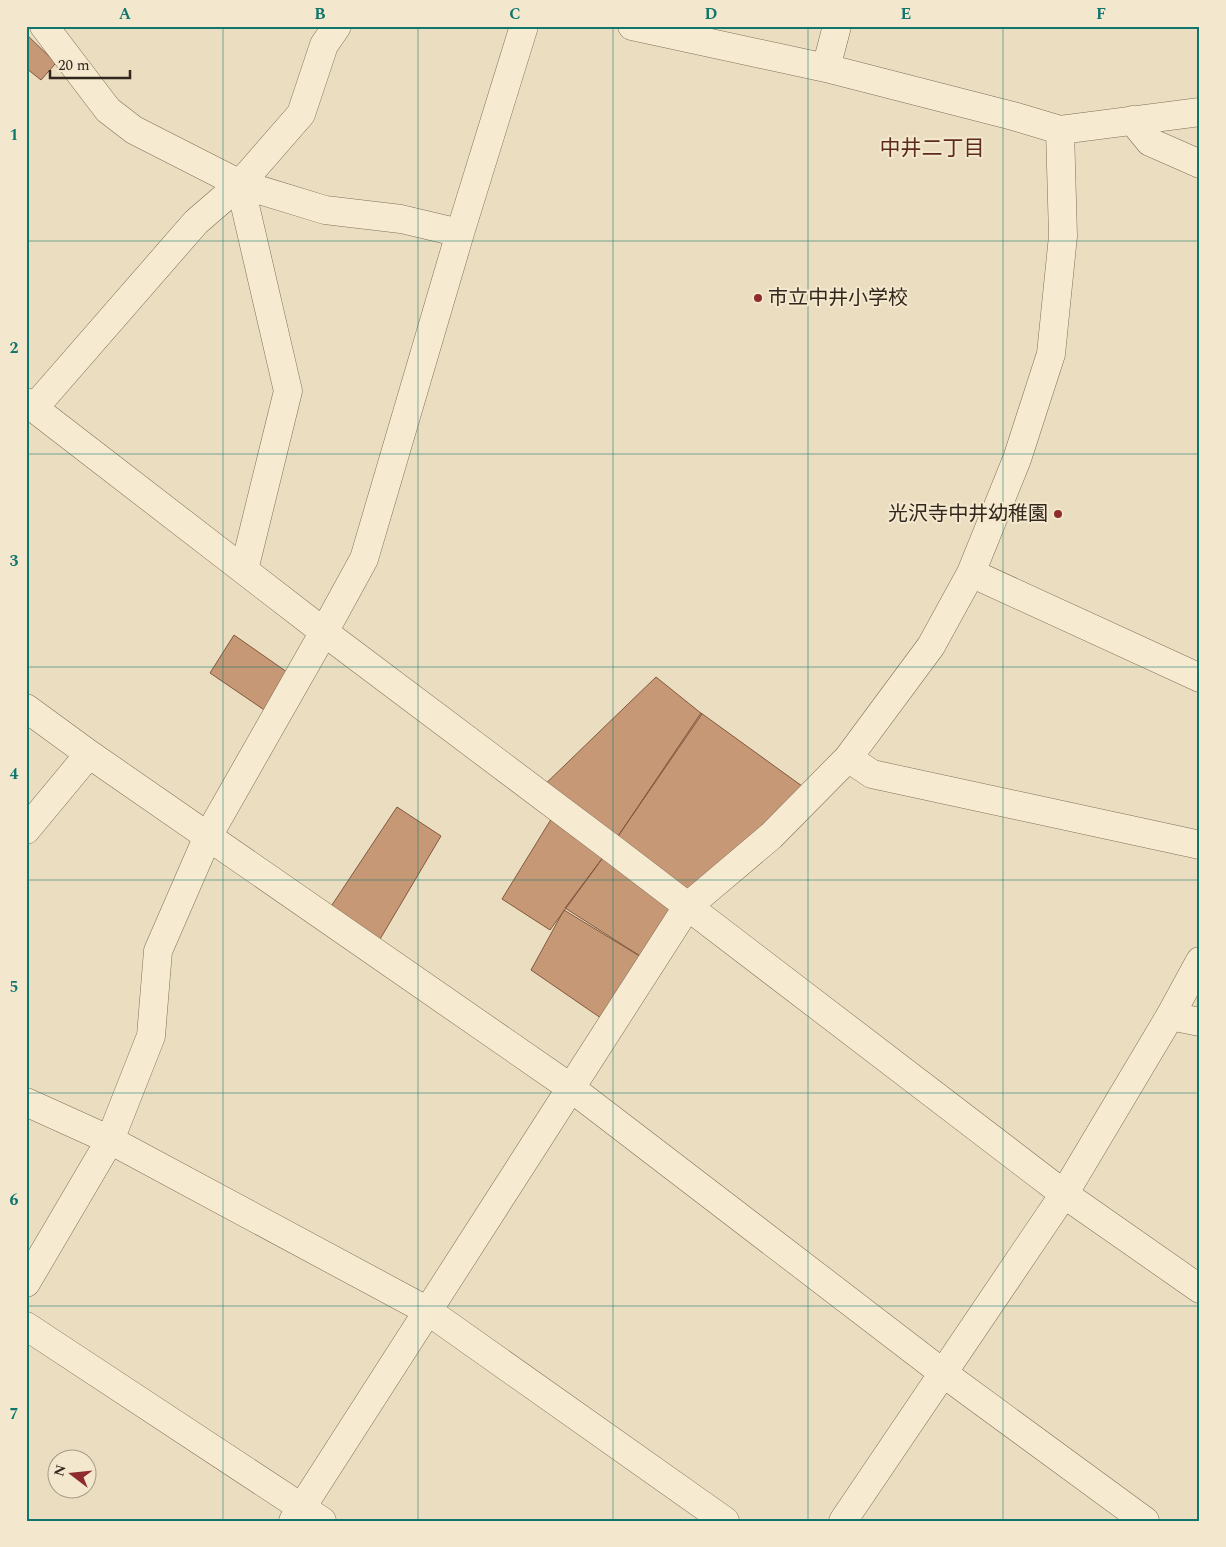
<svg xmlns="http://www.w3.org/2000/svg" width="1226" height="1547" font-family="Spectral,'Noto Sans JP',serif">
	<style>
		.building { fill: #c79876; stroke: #80593f }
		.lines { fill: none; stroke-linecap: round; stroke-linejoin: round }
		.minor-casing { stroke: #826e58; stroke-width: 29 }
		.minor { stroke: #f6ebd1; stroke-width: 28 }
		.grid { fill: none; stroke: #0f766e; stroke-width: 1; stroke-opacity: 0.55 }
		.poi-dot { fill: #8e2b2c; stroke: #f3e8ce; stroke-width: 2 }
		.labels { text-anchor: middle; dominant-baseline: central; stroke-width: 4; stroke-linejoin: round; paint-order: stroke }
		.poi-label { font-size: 20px; fill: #32271c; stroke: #f3e8ce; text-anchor: start }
		.neighbourhood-label { font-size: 21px; fill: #5d2b1e; stroke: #f3e8ce }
		.neatline { fill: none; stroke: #0f766e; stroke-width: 2 }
		.grid-label { font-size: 16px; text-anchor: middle; font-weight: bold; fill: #0f766e }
	</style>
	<rect width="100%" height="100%" fill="#ebddbf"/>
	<path class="building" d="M26 34 56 63 41 80 26 68Z
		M234 635 297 679 276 718 210 673Z
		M656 677 702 714 610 848 537 792Z
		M701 713 813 794 687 907 610 848Z
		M397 807 441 836 373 951 324 917Z
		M558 808 610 848 550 930 502 899Z
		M610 848 687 907 651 963 565 908Z
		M564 910 651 963 611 1025 531 970Z"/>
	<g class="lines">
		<defs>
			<path id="minor" d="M44 26 108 110 134 130 240 184 325 210 401 219 460 233
				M632 26 826 68 1013 116 1060 130 1200 112
				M826 68 837 26
				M1132 120 1150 142 1200 164
				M240 184 288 391 244 570
				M26 402 324 632 614 850 1064 1194 1200 1289
				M34 408 196 222 240 184 301 114 324 45 337 26
				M971 573 1200 678
				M26 708 89 754 571 1088 943 1373 1145 1521
				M848 758 872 774 1200 845
				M26 830 89 754
				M1170 1016 1200 1022
				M26 1102 110 1140 428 1311 725 1521
				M26 1283 110 1140 151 1036 158 951 208 836 324 632 364 559 460 233 524 26
				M26 1326 322 1521
				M293 1521 687 907 771 836 848 758 931 646 971 573 1017 459 1051 354 1063 236 1060 130
				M843 1521 1064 1194 1170 1016 1200 961"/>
		</defs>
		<use href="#minor" class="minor-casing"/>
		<use href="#minor" class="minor"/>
	</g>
	<path class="grid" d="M223 26V1521M418 26V1521M613 26V1521M808 26V1521M1003 26V1521M26 241H1200M26 454H1200M26 667H1200M26 880H1200M26 1093H1200M26 1306H1200"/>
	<g class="poi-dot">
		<circle cx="758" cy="298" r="5"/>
		<circle cx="1058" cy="514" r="5"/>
	</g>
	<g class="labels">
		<g class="poi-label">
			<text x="768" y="298">市立中井小学校</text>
			<text x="1048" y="514" text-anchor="end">光沢寺中井幼稚園</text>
		</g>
		<g class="neighbourhood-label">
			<text x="932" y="149">中井二丁目</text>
		</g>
	</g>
	<rect width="1226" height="1547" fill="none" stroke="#f3e8ce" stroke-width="55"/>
	<g transform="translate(72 1474) rotate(286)"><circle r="24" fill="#f3e8ce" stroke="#a69b87"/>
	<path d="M0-4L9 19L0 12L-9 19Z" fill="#8e2b2c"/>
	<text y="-8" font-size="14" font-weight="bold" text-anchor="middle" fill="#32271c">N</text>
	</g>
	<path d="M50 70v8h80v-8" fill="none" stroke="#32271c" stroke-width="2.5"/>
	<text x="58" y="70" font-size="15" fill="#32271c" stroke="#f3e8ce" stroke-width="4" paint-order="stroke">20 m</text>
	<rect x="28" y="28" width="1170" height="1492" class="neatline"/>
	<g class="grid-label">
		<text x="125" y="19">A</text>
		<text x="320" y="19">B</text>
		<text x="515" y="19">C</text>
		<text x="711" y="19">D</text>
		<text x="906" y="19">E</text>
		<text x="1101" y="19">F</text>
		<text x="14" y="140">1</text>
		<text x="14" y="353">2</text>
		<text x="14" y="566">3</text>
		<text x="14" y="779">4</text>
		<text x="14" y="992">5</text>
		<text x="14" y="1205">6</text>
		<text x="14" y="1419">7</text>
	</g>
</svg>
